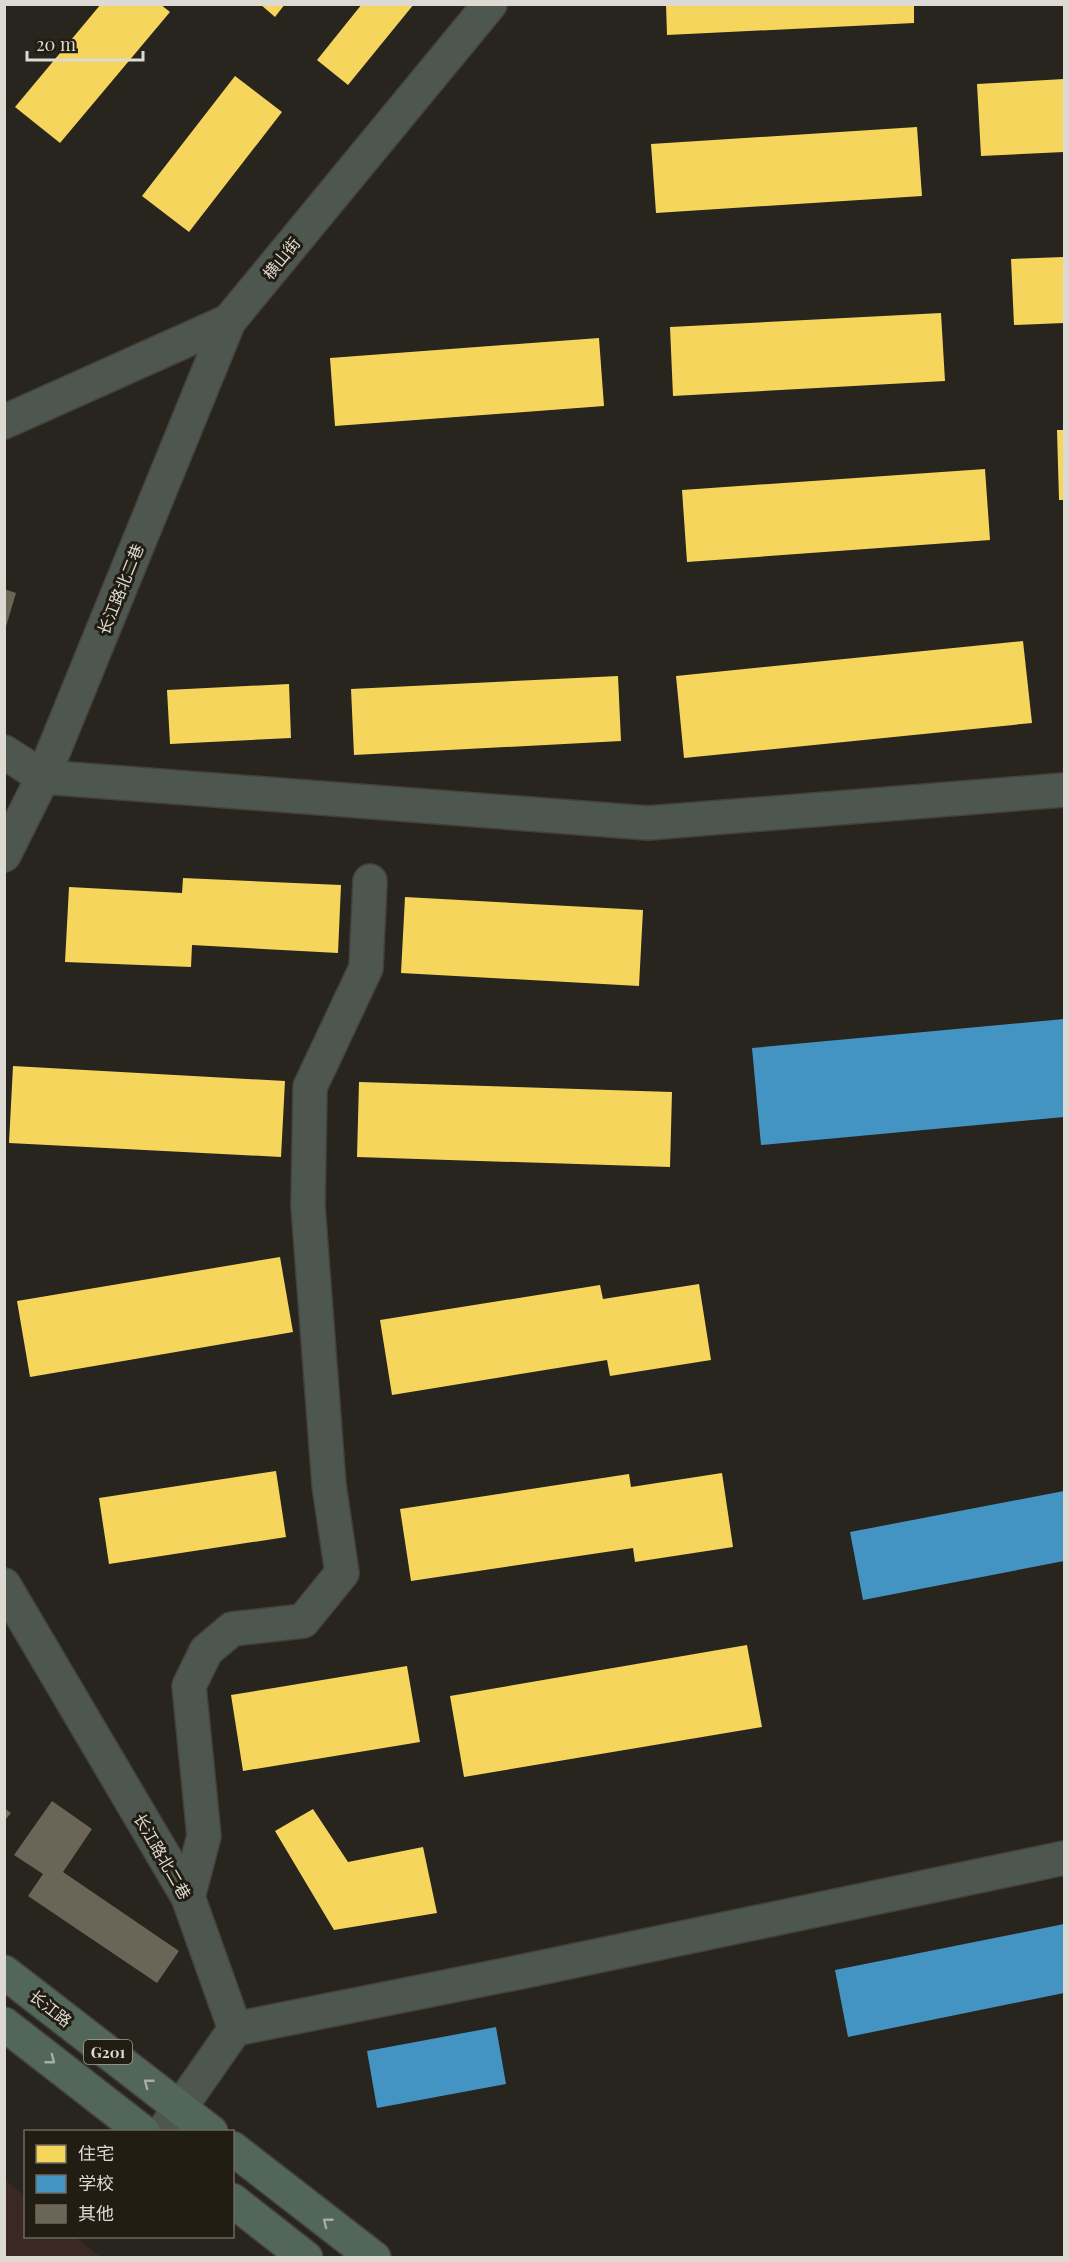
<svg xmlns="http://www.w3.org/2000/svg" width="1069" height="2262" font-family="'Playfair Display','Noto Sans SC',serif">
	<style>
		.industrial { fill: #392824 }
		.homes { fill: #f6d55c }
		.schools { fill: #4393c3 }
		.building { fill: #6b6557 }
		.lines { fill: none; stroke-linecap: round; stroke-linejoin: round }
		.minor-casing { stroke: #44413c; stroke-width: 36 }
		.highway-casing { stroke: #44413c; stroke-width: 36 }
		.minor { stroke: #4e574f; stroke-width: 33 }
		.highway { stroke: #526659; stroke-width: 33 }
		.oneway { stroke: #a5aca2 }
		.labels { text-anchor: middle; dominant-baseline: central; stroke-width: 6; stroke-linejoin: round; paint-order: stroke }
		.shield { fill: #221d12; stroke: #a5a199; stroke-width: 1.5 }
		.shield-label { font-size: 15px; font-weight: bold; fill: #dddad3 }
		.street-label { font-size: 16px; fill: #dddad3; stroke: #221d12 }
	</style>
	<rect width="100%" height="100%" fill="#28251e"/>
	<path class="industrial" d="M4 2179 25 2196 26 2236 75 2237 101 2257H5Z"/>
	<path class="homes" d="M101 4H160L170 12 60 143 15 107Z
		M260 4H285L275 17Z
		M362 4H414L348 85 317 60Z
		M666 4H914V23L667 35Z
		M235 76 282 112 189 232 142 196Z
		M1064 79V152L981 156 977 84Z
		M917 127 922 196 656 213 651 144Z
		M1064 257V323L1014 325 1011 259Z
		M941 313 945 381 673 396 670 327Z
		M599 338 604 406 335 426 330 358Z
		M1057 430H1064V500H1059Z
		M985 469 990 540 687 562 682 490Z
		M1023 641 1032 723 684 758 676 676Z
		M618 676 621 741 354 755 351 689Z
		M289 684 291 738 170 744 167 690Z
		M183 878 341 885 338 953 192 945 191 967 65 962 69 887 182 893Z
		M405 897 643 910 639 986 401 973Z
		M13 1066 285 1081 281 1157 9 1143Z
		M359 1082 672 1092 670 1167 357 1157Z
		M280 1257 293 1332 30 1377 17 1301Z
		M699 1284 711 1360 610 1376 607 1360 392 1395 380 1320 600 1285 603 1299Z
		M276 1471 286 1537 109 1564 99 1498Z
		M722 1473 733 1547 635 1562 633 1548 411 1581 400 1509 629 1474 631 1487Z
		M747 1645 762 1727 464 1777 450 1696Z
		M407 1666 420 1742 243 1771 231 1695Z
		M313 1809 348 1862 423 1847 437 1913 334 1930 275 1831Z"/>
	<path class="schools" d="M1064 1019V1117L761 1145 752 1048Z
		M1064 1491V1561L863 1600 850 1532Z
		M1064 1924V1993L848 2037 835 1970Z
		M496 2027 506 2084 377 2108 367 2051Z"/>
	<path class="building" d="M4 589 16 593 5 630H4Z
		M52 1801 92 1829 63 1872 179 1951 157 1983 28 1896 43 1874 14 1855Z
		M4 1808 11 1813 4 1821Z"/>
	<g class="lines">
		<defs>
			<path id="minor" d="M4 422 229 321 490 4
				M4 752 43 777 648 823 1064 790
				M4 855 43 777 229 321
				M4 1585 188 1897 235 2029 163 2132
				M188 1897 204 1836 189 1686 206 1651 232 1629 303 1621 342 1573 329 1485 308 1206 310 1087 366 968 370 881
				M235 2029 525 1971 1064 1858"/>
			<path id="highway" d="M4 1972 211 2132
				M4 2024 143 2132
				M232 2148 374 2258
				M232 2200 306 2258"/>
		</defs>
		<use href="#minor" class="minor-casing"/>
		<use href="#highway" class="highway-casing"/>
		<use href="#minor" class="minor"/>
		<use href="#highway" class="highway"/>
	</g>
	<defs><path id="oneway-chevron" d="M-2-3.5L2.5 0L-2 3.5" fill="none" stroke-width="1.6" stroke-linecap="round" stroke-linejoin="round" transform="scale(1.5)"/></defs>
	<g class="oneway">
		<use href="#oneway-chevron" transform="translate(51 2060) rotate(38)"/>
		<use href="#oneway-chevron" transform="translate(148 2083) rotate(-142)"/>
		<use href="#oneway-chevron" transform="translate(327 2222) rotate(-142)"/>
	</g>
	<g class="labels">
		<rect class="shield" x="84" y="2040" width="48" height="24" rx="4.5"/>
		<g class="shield-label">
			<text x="108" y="2052">G201</text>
		</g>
		<g class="street-label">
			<text transform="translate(281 258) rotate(-51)">横山街</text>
			<text transform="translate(120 589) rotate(-68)">长江路北二巷</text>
			<text transform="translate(163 1856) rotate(60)">长江路北二巷</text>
			<text transform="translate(51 2008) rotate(38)">长江路</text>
		</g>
	</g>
	<rect width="1069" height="2262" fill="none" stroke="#dddad3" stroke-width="12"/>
	<rect x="24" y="2130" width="210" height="108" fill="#221d12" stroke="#6d695f" stroke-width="1.5"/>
	<rect x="36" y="2145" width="30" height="18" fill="#f6d55c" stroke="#6d695f" stroke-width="1.5"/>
	<text x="78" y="2160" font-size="18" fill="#dddad3">住宅</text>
	<rect x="36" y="2175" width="30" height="18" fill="#4393c3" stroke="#6d695f" stroke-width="1.5"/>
	<text x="78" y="2190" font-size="18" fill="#dddad3">学校</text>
	<rect x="36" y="2205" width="30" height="18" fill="#6b6557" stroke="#6d695f" stroke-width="1.5"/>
	<text x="78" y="2220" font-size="18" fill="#dddad3">其他</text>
	<path d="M27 51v9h116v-9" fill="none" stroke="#dddad3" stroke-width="3"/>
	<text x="36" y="51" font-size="18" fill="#dddad3" stroke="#221d12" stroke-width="4.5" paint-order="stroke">20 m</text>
</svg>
